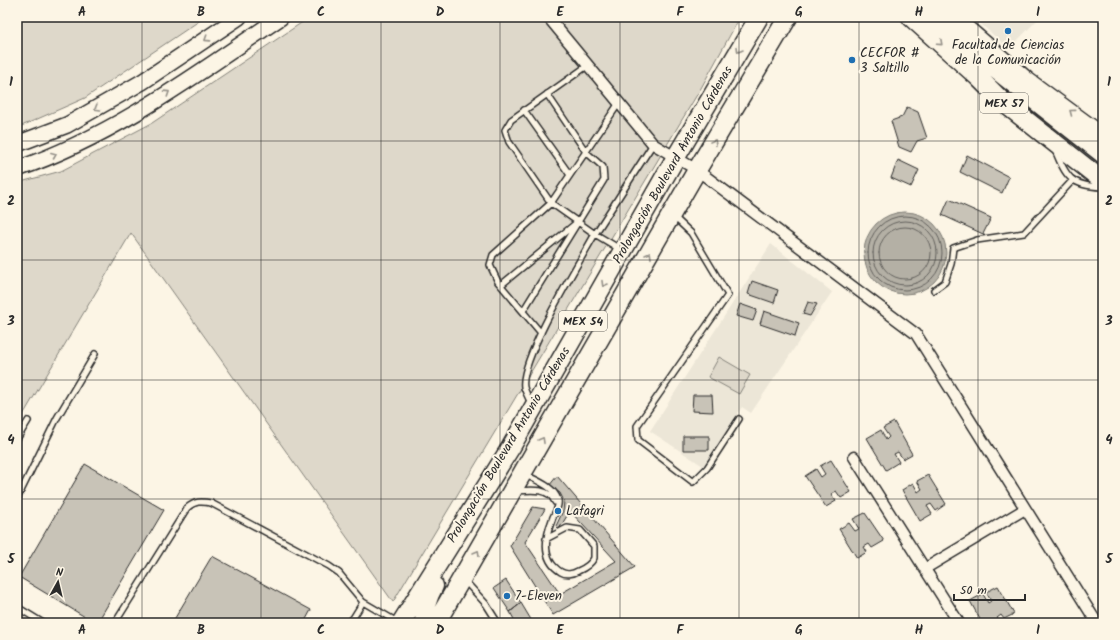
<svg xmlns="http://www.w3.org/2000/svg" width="1120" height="640" font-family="Kalam,sans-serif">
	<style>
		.built { fill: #ece6d7 }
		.green { fill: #ded8ca; stroke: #84827a }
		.water { fill: #b4b0a5; stroke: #7d7b74 }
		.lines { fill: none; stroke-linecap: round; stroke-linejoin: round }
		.shore { stroke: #62605c; stroke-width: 1 }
		.building { fill: #c8c3b7; stroke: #2b2b2b }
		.lane-casing { stroke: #2b2b2b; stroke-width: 8 }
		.street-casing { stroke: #2b2b2b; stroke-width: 13 }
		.secondary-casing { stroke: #2b2b2b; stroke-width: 17 }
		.primary-casing { stroke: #2b2b2b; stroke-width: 18 }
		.highway-casing { stroke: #2b2b2b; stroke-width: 21 }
		.lane { stroke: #fcf5e5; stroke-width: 5 }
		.street { stroke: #fcf5e5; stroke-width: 10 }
		.secondary { stroke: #fcf5e5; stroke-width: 14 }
		.primary { stroke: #fcf5e5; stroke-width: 15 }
		.highway { stroke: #fcf5e5; stroke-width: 18 }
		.oneway { stroke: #949088 }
		.grid { fill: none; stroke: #2b2b2b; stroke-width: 1; stroke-opacity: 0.55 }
		.poi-dot { fill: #1f6fb2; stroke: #fcf5e5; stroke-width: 1.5 }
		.labels { text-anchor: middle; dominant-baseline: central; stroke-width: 4; stroke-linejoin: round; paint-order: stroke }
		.shield { fill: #fcf5e5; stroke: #6a6863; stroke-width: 1 }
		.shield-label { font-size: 12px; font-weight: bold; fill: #2b2b2b }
		.poi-label { font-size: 13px; fill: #2b2b2b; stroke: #fcf5e5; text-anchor: start }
		.street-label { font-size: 13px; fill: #2b2b2b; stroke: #fcf5e5 }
		.neatline { fill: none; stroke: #2b2b2b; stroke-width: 1.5 }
		.grid-label { font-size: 13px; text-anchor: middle; font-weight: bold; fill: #2b2b2b }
	</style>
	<rect width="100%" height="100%" fill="#fcf5e5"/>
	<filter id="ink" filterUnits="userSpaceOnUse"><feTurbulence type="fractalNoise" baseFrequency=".025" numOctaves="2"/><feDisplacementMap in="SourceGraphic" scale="8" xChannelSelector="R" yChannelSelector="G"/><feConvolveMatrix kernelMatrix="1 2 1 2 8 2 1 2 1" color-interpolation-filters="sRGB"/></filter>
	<g filter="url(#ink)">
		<path class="built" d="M973 17H1040L1012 46 1010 44 1007 47Z
			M771 244 832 292 751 413 742 407 703 466 650 431Z"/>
		<path class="green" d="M17 17H205L85 98 17 128Z
			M310 17H740L701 88 393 602 131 233 17 425V183L61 171 152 123Z
			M719 357 750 375 739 394 708 377Z"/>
		<path class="water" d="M864 253a41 41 0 1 1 82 0a41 41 0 1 1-82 0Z"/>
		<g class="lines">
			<path class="shore" d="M868 253a37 37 0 1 1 74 0a37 37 0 1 1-74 0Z
				M873 253a32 32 0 1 1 64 0a32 32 0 1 1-64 0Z
				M879 253a26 26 0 1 1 52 0a26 26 0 1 1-52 0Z"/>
		</g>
		<path class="building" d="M907 107 918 112 927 138 917 141 911 152 899 147 891 121 902 117Z
			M967 155 1009 177 1002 193 960 172Z
			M898 160 919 170 911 187 891 178Z
			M949 199 991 218 983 234 942 215Z
			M752 281 778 290 774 303 748 294Z
			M808 302 817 304 810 316 803 314Z
			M740 304 757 310 753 321 736 316Z
			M764 311 799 323 795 336 760 324Z
			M693 395H712L713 412 692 411Z
			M894 422 912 454 903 459 898 452 894 454 899 462 886 470 867 438 881 430 886 440 889 437 883 428Z
			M683 436H709V450H683Z
			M831 460 851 492 841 498 836 491 831 494 836 501 826 507 805 476 816 469 821 477 825 474 820 466Z
			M85 464 164 510 97 623H95L19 577Z
			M928 475 946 504 936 511 931 504 927 506 932 514 920 521 902 490 913 483 918 492 922 489 917 481Z
			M557 476 635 567 553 615 510 546 533 507 545 509 525 542 560 594 616 561 570 511 559 529 556 526 563 511 564 501 560 493 549 486Z
			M865 513 884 541 872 548 869 544 864 547 867 552 857 558 839 529 849 523 855 531 859 529 853 519Z
			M212 556 311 610 304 623H172Z
			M506 580 521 603 510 612 494 588Z
			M998 586 1014 614 1004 619 1001 615 997 618 1000 622 998 623H982L970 601 983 594 988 603 991 601 986 592Z
			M521 603 533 623H516L510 612Z"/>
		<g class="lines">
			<defs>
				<path id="lane" d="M587 66 511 120 505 130 509 142 551 203 595 234 653 144
					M524 110 570 175
					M1055 150C1066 177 1071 186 1102 187
					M673 216 691 233 728 295 637 426 638 440 693 482 707 468 739 419
					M501 285 575 224
					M934 290 945 282 951 264 953 248 977 240 1024 233 1072 181
					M523 311 604 180 603 167 586 152 547 94
					M541 333 498 282 490 265 493 255 551 203 619 103
					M531 404C529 398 525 392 524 387 519 360 580 261 595 234L620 249
					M17 439 28 421
					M524 474C535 480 554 486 558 500 560 507 554 513 552 520 545 538 541 560 561 572 566 575 573 574 578 571 585 568 591 564 594 558V546L580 530 567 528 546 539
					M516 491C529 490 549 487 555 502
					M17 499 57 418 95 354
					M464 580 486 604 498 623
					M17 607 43 623
					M352 619 358 623
					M115 623 187 508C195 501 201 501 211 503L329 566 339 573 363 602 399 623
					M350 623 363 602"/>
				<path id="street" d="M548 17 653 144 697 170 916 334 1097 623
					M854 457 959 623
					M926 568 1025 509"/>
				<path id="secondary" d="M955 17 1027 79 1103 135"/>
				<path id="primary" d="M17 144 67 125 142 82 239 17
					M17 169C114 136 197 74 281 17"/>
				<path id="highway" d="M911 17 978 77 1003 102 1103 181
					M936 17 976 54 1103 154
					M401 623 511 447 676 157 759 17
					M424 623C424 609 427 598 434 586
					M436 623 697 170 788 17"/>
			</defs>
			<use href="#lane" class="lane-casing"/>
			<use href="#street" class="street-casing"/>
			<use href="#secondary" class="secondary-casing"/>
			<use href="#primary" class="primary-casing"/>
			<use href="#highway" class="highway-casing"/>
			<use href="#lane" class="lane"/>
			<use href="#street" class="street"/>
			<use href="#secondary" class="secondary"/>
			<use href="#primary" class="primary"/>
			<use href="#highway" class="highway"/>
		</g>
		<defs><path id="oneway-chevron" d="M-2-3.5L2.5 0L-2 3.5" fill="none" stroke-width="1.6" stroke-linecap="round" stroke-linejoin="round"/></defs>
		<g class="oneway">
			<use href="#oneway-chevron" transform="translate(207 39) rotate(147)"/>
			<use href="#oneway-chevron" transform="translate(940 43) rotate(42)"/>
			<use href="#oneway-chevron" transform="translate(739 50) rotate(121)"/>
			<use href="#oneway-chevron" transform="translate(167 93) rotate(-33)"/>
			<use href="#oneway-chevron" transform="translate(97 108) rotate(150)"/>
			<use href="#oneway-chevron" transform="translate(1072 112) rotate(-143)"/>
			<use href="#oneway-chevron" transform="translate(714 142) rotate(-59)"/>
			<use href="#oneway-chevron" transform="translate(54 155) rotate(-22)"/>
			<use href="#oneway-chevron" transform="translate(649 255) rotate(-60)"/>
			<use href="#oneway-chevron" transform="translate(604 284) rotate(120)"/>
			<use href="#oneway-chevron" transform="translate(542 440) rotate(-60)"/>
			<use href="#oneway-chevron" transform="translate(477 553) rotate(-60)"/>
		</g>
	</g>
	<path class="grid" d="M142 17V623M261 17V623M381 17V623M500 17V623M620 17V623M739 17V623M859 17V623M978 17V623M17 141H1103M17 260H1103M17 380H1103M17 499H1103"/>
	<g class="poi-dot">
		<circle cx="1008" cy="31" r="4"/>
		<circle cx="852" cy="60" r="4"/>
		<circle cx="558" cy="511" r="4"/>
		<circle cx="507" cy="596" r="4"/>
	</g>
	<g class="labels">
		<g class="shield">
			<rect x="980" y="93" width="48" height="20" rx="3"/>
			<rect x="559" y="311" width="48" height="20" rx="3"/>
		</g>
		<g class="shield-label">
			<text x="1004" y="103">MEX 57</text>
			<text x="583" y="321">MEX 54</text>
		</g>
		<g class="poi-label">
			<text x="1008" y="45" text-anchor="middle">Facultad de Ciencias<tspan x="1008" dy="15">de la Comunicación</tspan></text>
			<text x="860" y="53">CECFOR #<tspan x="860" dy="15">3 Saltillo</tspan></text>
			<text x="566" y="511">Lafagri</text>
			<text x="515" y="596">7-Eleven</text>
		</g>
		<g class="street-label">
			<text transform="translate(673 165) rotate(-60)">Prolongación Boulevard Antonio Cárdenas</text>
			<text transform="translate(509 445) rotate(-59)">Prolongación Boulevard Antonio Cárdenas</text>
		</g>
	</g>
	<rect width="1120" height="640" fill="none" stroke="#fcf5e5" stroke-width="44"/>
	<g transform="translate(58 582) rotate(8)" stroke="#fcf5e5" stroke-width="3" paint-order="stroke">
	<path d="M0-3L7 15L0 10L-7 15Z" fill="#2b2b2b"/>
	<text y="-6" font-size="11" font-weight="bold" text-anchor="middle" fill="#2b2b2b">N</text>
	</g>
	<path d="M954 594v6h71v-6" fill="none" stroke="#2b2b2b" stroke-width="2"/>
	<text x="960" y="594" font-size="12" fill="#2b2b2b" stroke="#fcf5e5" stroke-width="3" paint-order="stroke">50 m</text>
	<rect x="22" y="22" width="1076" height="596" class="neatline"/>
	<g class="grid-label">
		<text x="82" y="16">A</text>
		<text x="201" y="16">B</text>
		<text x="321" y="16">C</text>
		<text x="440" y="16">D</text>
		<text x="560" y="16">E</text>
		<text x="680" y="16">F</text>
		<text x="799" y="16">G</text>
		<text x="919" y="16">H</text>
		<text x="1038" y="16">I</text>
		<text x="11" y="86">1</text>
		<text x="1109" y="86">1</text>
		<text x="11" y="205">2</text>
		<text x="1109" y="205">2</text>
		<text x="11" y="325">3</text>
		<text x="1109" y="325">3</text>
		<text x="11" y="444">4</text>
		<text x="1109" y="444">4</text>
		<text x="11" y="563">5</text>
		<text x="1109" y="563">5</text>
		<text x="82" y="634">A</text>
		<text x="201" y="634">B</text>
		<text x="321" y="634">C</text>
		<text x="440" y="634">D</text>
		<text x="560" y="634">E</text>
		<text x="680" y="634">F</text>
		<text x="799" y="634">G</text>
		<text x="919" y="634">H</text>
		<text x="1038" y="634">I</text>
	</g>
</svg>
